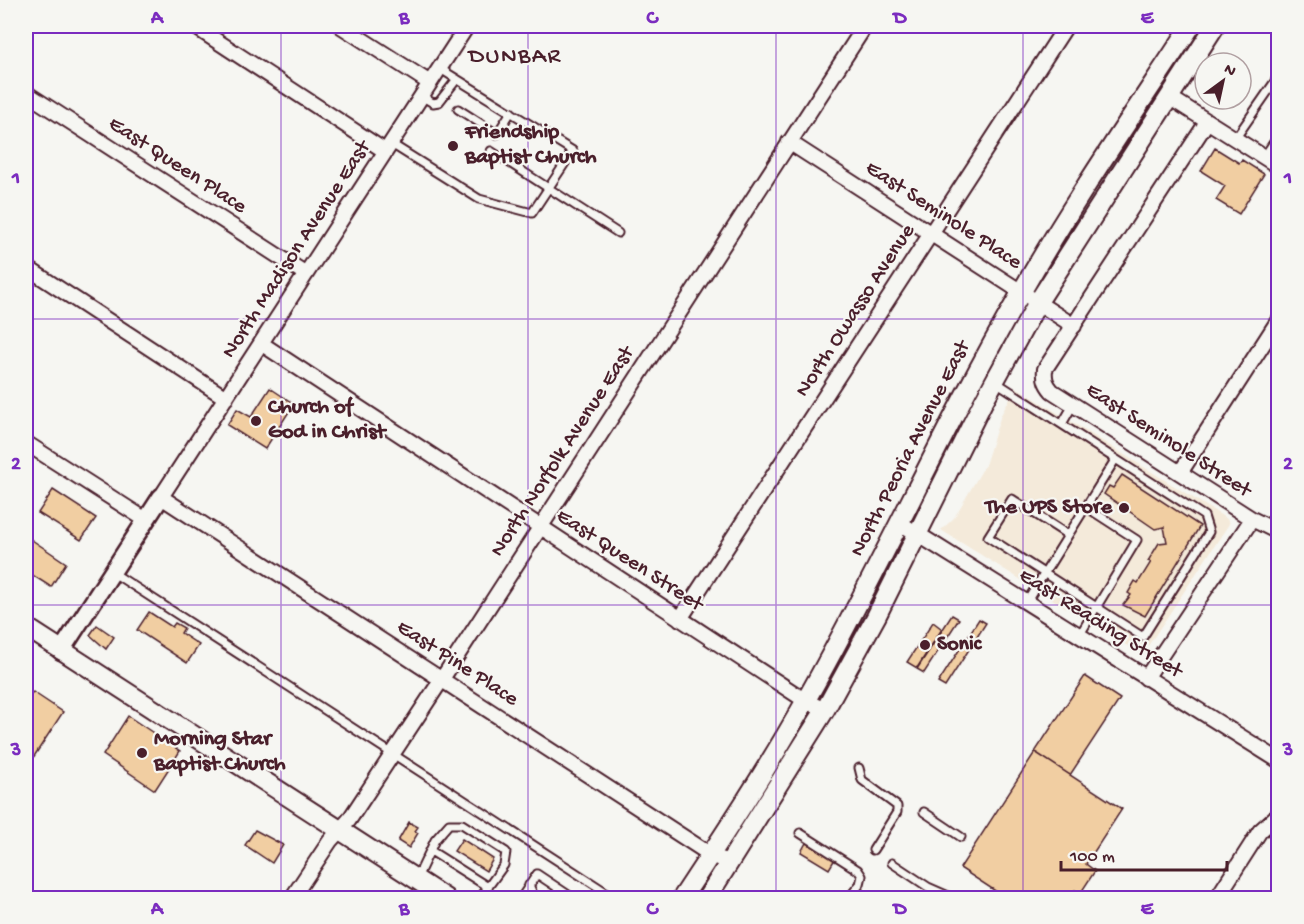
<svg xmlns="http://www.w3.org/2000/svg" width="1304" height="924" font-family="'Gochi Hand',sans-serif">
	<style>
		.built { fill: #f4eada }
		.building { fill: #f1cea2; stroke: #4a1f2b; stroke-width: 1.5 }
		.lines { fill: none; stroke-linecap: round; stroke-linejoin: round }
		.service-casing { stroke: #4a1f2b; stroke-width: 11 }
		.minor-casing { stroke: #4a1f2b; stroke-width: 18 }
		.tertiary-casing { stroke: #4a1f2b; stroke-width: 21 }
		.secondary-casing { stroke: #4a1f2b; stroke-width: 22 }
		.service { stroke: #f6f6f2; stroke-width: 7 }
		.minor { stroke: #f6f6f2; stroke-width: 14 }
		.tertiary { stroke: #f6f6f2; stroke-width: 16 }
		.secondary { stroke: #f6f6f2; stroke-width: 18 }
		.grid { fill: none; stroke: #7b2cbf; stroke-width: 1.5; stroke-opacity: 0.55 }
		.poi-dot { fill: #4a1f2b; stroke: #f6f6f2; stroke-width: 2 }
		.labels { text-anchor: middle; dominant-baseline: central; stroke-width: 4.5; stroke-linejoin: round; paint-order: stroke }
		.poi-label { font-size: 22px; font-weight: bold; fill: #4a1f2b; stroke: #f6f6f2; text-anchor: start }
		.street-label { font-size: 22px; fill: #4a1f2b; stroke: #f6f6f2 }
		.neighbourhood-label { font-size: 24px; letter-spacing: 1.5px; fill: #4a1f2b; stroke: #f6f6f2 }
		.neatline { fill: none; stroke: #7b2cbf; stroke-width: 2 }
		.grid-label { font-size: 20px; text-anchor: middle; font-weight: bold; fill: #7b2cbf }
	</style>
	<rect width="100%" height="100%" fill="#f6f6f2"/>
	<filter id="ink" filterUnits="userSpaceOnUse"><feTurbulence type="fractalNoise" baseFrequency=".0167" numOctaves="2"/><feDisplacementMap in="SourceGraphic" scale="12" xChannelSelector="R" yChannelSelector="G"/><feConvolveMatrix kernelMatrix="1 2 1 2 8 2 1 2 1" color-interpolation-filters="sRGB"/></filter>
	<g filter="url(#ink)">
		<path class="built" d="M1016 387 1227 519 1229 524 1142 655 941 530 954 518 985 465 1001 415Z"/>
		<path class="building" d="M1215 148 1239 163 1242 160 1264 174 1239 214 1216 200 1225 186 1201 171Z
			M270 388 294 404 265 449 227 425 237 409 251 417Z
			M1122 475 1200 526 1145 616 1123 605 1131 595 1128 593 1135 581 1138 583 1151 562 1148 561 1159 543 1167 542 1164 527 1155 529 1104 494 1109 486 1113 488Z
			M53 490 96 518 81 540 38 513Z
			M26 536 66 563 51 587 26 571Z
			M149 612 172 627 175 623 184 628 181 633 199 645 187 663 137 630Z
			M952 615 959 619 924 673 917 669Z
			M979 619 986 623 945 687 938 683Z
			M933 622 942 629 917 668 907 662Z
			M97 625 114 637 106 649 90 635Z
			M1085 676 1120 699 1070 775 1035 752Z
			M33 692 63 712 31 761 26 758V698Z
			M128 716 180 751 155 790 103 755Z
			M1035 752 1122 809 1086 864 1095 871 1080 894 1075 890 1069 898H1006L960 868Z
			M409 822 418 827 415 831 418 833 409 848 398 841Z
			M255 830 283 845 272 863 245 845Z
			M462 839 493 859 486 871 454 851Z
			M807 841 835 859 829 869 801 852Z"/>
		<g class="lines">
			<defs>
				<path id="service" d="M421 96 433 103 439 102 457 79
					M458 109 497 134 511 112
					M1235 139 1278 77
					M390 143 479 199 532 213 573 151 439 68
					M491 151 618 233
					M1264 157 1278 136
					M996 382 1204 516 1209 532 1143 637 988 537 1012 499 1068 535
					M1062 424 1073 405
					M26 459 33 447
					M112 572 615 898
					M1026 603 1115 460
					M1079 636 1137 540 1086 507
					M859 768 862 780 897 806V812L873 850
					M924 812 961 837
					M800 833 858 870 862 876 860 884 849 898
					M431 851 488 887
					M892 863 928 887 953 898
					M417 878 435 840 449 824H462L506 852 504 865 480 898
					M529 885 535 898
					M521 898 537 874 573 898
					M553 898 559 889"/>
				<path id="minor" d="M194 26 385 151
					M341 26 430 83
					M467 26 161 497 711 855 730 863
					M26 93 306 274
					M1169 97 1278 166
					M1207 122 1045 369C1044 379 1046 384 1052 391L1252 519 1278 532
					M789 142 1074 326
					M26 267 226 398
					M262 344 806 701 825 710
					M26 443 146 520
					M1180 473 1278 321
					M900 523 1278 760
					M680 619 1066 26
					M1146 678 1252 519
					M292 898 330 841 349 820 442 679 865 26
					M1217 898 1260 831 1278 815"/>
				<path id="tertiary" d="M61 651 161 497"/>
				<path id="secondary" d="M26 627 445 898
					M682 898C725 833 768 768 806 700 882 566 944 425 1022 291 1074 200 1134 113 1191 26
					M707 898 825 710 876 617 982 404 1038 302 1215 26"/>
			</defs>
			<use href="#service" class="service-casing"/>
			<use href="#minor" class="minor-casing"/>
			<use href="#tertiary" class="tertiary-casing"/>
			<use href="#secondary" class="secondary-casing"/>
			<use href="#service" class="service"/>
			<use href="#minor" class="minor"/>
			<use href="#tertiary" class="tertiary"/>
			<use href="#secondary" class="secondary"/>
		</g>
	</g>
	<path class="grid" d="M281 26V898M528 26V898M776 26V898M1023 26V898M26 319H1278M26 605H1278"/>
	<g class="poi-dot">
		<circle cx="453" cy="146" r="6"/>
		<circle cx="256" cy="421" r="6"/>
		<circle cx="1124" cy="508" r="6"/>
		<circle cx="925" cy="645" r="6"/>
		<circle cx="142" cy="753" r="6"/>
	</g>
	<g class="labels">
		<g class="poi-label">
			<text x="465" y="133">Friendship<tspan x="465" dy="25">Baptist Church</tspan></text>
			<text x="268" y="408">Church of<tspan x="268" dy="25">God in Christ</tspan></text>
			<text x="1112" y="508" text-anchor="end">The UPS Store</text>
			<text x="937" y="645">Sonic</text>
			<text x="154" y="740">Morning Star<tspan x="154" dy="25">Baptist Church</tspan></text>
		</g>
		<g class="street-label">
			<text transform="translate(177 166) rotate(33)">East Queen Place</text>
			<text transform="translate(943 216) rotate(33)">East Seminole Place</text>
			<text transform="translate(297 250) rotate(-57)">North Madison Avenue East</text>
			<text transform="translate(856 311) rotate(-57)">North Owasso Avenue</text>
			<text transform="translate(1168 441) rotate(33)">East Seminole Street</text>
			<text transform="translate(911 449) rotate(-63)">North Peoria Avenue East</text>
			<text transform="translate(563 452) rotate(-57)">North Norfolk Avenue East</text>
			<text transform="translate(629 561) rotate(33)">East Queen Street</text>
			<text transform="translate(1100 624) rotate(32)">East Reading Street</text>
			<text transform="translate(457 664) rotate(33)">East Pine Place</text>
		</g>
		<g class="neighbourhood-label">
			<text x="515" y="57">DUNBAR</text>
		</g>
	</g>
	<rect width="1304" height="924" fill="none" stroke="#f6f6f2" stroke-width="66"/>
	<g transform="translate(1223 81) rotate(33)"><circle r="28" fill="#f6f6f2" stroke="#b1a0a2" stroke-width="1.5"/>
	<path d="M0-4.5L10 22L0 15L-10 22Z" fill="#4a1f2b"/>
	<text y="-9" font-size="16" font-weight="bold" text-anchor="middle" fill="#4a1f2b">N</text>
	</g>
	<path d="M1061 861v9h166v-9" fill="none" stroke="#4a1f2b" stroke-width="3"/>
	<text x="1070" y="861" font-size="18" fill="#4a1f2b" stroke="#f6f6f2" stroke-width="4.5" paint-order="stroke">100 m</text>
	<rect x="33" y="33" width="1238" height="858" class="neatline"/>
	<g class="grid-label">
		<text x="157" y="23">A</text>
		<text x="404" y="23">B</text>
		<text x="652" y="23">C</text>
		<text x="900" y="23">D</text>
		<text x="1147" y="23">E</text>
		<text x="16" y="183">1</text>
		<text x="1288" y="183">1</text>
		<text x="16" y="469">2</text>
		<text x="1288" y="469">2</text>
		<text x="16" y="755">3</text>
		<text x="1288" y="755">3</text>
		<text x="157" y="914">A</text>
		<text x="404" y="914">B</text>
		<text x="652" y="914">C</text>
		<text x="900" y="914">D</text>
		<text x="1147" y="914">E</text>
	</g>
</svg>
